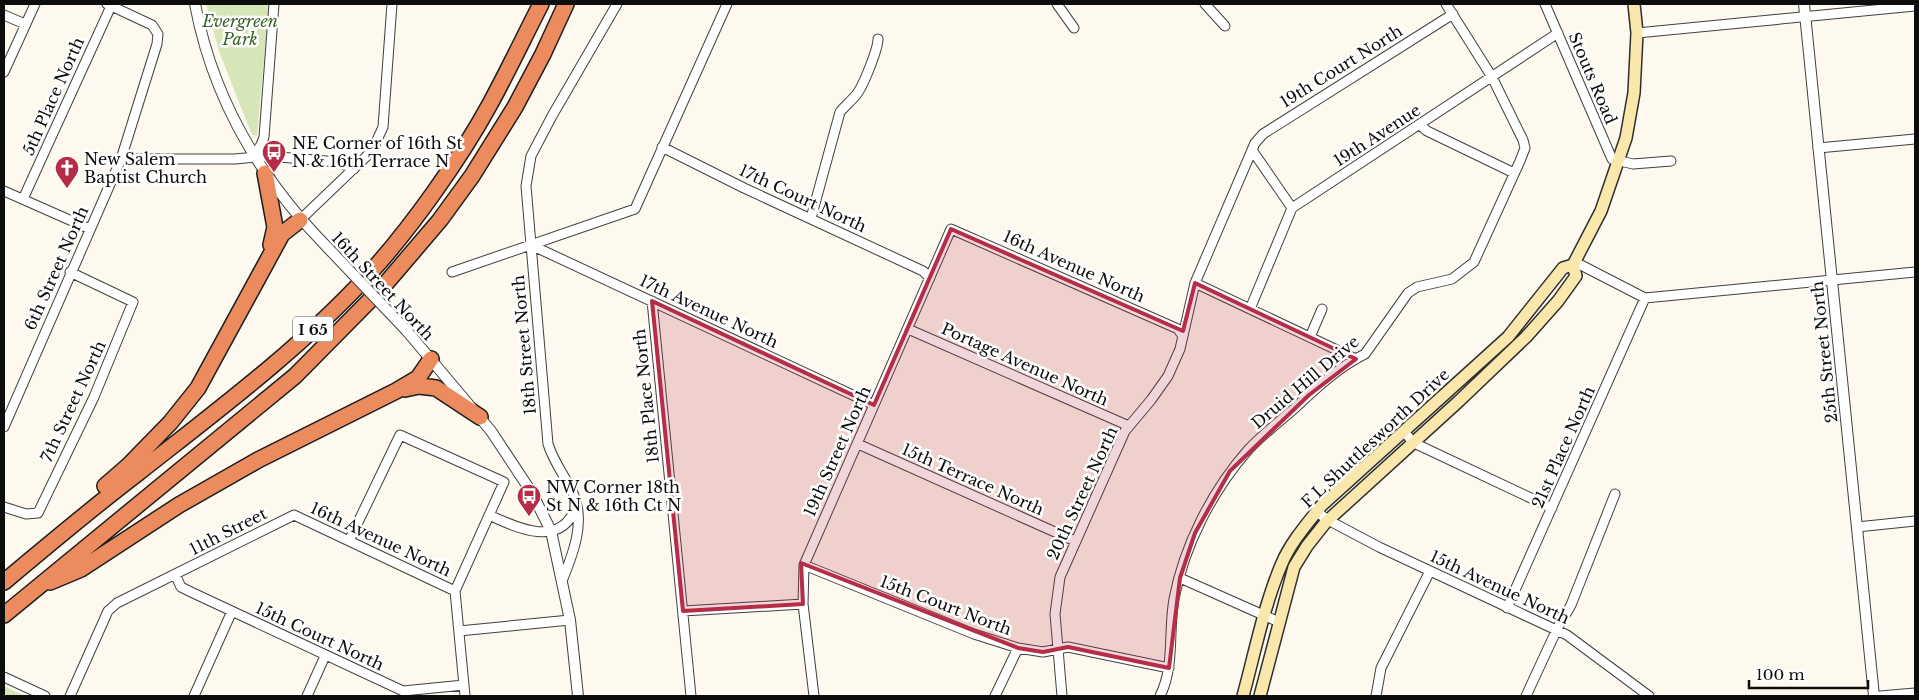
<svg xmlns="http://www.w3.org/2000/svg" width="1919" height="700" font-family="'Libre Baskerville',serif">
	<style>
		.park { fill: #d7e6b9 }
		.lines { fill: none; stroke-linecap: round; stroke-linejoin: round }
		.minor-casing { stroke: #404040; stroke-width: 11 }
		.tertiary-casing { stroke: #404040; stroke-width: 12 }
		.secondary-casing { stroke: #2f2f2f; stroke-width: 14 }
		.motorway-casing { stroke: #1e1e1e; stroke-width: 18 }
		.minor { stroke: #fff; stroke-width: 9 }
		.tertiary { stroke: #fff; stroke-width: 10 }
		.secondary { stroke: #fae7ac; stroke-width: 11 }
		.motorway { stroke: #ec8c5e; stroke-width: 15 }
		.tertiary-bridge-casing { stroke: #404040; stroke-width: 12; stroke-linecap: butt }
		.tertiary-bridge { stroke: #fff; stroke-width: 10 }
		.marked { fill: #b52d46; fill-opacity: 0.2; stroke: #b52d46; stroke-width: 4; stroke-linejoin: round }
		.labels { text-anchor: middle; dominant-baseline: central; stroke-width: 5; stroke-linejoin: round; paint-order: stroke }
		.shield { fill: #fff; stroke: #565656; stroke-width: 1 }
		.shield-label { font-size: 15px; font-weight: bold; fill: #0d0d0d }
		.park-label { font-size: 16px; font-style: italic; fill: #376121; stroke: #fff }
		.street-label { font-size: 16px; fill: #0d0d0d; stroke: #fff }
		.poi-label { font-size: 16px; fill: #0d0d0d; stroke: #fff; text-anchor: start }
	</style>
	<rect width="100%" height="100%" fill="#fef9ee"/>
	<path class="park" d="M206 4H269L257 136 252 135 220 54Z
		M4 686 25 696H4Z"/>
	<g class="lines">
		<defs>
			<path id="minor" d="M1057 4 1074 28
				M1205 4 1225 26
				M1545 4 1612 159 1633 164 1671 161
				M4 15 25 24
				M1637 33 1915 6
				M4 72 35 4
				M1420 125 1427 131 1514 173
				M662 147 744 188 923 271 930 278
				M1818 148 1915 139
				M253 156 261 145 264 137 274 4
				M121 159H235L268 156 338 162 354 169
				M4 191 90 229
				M23 199 111 6
				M1292 208 1558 33
				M811 218 840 112C845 106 851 101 856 95 863 87 878 49 878 39
				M300 220 372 151 383 127 392 4
				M531 245 874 405
				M1575 262 1645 298 1915 272
				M452 272 635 209 727 4
				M1195 283 1356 359
				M652 301 691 696
				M1250 309 1292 208 1252 150
				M908 329 1129 426
				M1310 337 1322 309
				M4 427 121 159 157 44 158 34 152 25 107 4
				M1404 432 1414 443 1552 508
				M858 444 1075 541
				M4 507 26 514 38 513 94 397 133 302 70 272
				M1317 512 1328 520 1379 547 1567 635 1649 696
				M489 515C519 529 561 548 576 507
				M1857 527 1915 521
				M349 541 400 435 504 482 455 591 465 696
				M804 565 974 634 1018 648 1043 652 1068 647 1169 668
				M175 574 181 587 191 592 403 691 464 685
				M1180 578 1279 622
				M562 581C573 554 586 522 573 493 565 476 554 463 548 444L526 186 531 156 552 116 617 4
				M1507 608 1645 298
				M683 611 803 604
				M459 631 570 620
				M4 677 45 696
				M70 696 108 611 117 603 294 515 455 591
				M194 696 232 611
				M307 696 325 656
				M814 696 803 604 804 565 951 229 1178 329 1182 335
				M995 696 1018 648
				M1062 696 1055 614 1060 577 1125 431 1151 400 1168 376 1180 349 1195 283 1255 143 1263 134 1453 14
				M1160 696C1175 666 1168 632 1174 599 1184 546 1212 491 1248 450 1262 435 1280 421 1296 407 1316 388 1340 366 1365 354L1408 293 1417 287 1452 279 1474 262 1520 161 1525 148 1523 140 1492 77 1446 4
				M1376 696 1381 668 1430 571
				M1526 696 1557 629 1571 605 1615 494
				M1880 696 1915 693"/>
			<path id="tertiary" d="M195 4C213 100 260 179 328 248
				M1804 4 1874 696
				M406 330 491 431 532 493 551 531 570 620 578 696"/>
			<path id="secondary" d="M1243 696C1255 652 1264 605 1282 563 1291 542 1307 524 1321 506L1508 337 1563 268 1573 265
				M1260 696 1294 567 1307 546 1326 522 1459 401 1526 337 1558 301 1576 276 1573 265 1601 211 1626 138 1634 93 1637 33 1634 4"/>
			<path id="motorway" d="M265 173 275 227 271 245
				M405 389 419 386 436 388 480 417
				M105 486 128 466 170 423 198 388 282 234 300 220
				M4 582C48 545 92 508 138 473 218 410 300 349 369 274 411 228 460 159 490 104 508 71 524 37 541 4
				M50 582 81 569 179 505 258 460 396 391 418 378 431 359
				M4 615 295 376 382 288 440 220 472 176 515 107 543 54 566 4"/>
		</defs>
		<use href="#minor" class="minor-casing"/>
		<use href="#tertiary" class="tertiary-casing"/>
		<use href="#secondary" class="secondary-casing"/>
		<use href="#motorway" class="motorway-casing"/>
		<use href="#minor" class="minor"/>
		<use href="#tertiary" class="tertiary"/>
		<use href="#secondary" class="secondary"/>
		<use href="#motorway" class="motorway"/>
		<defs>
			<path id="tertiary-bridge" d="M328 248 406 330"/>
		</defs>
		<use href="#tertiary-bridge" class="tertiary-bridge-casing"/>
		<use href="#tertiary-bridge" class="tertiary-bridge"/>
	</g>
	<path class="marked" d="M951 229 1183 331 1195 283 1356 359 1309 395 1230 471 1195 533 1180 578 1169 668 1068 647 1043 652 1018 648 801 563 803 604 683 611 652 301 874 405Z"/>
	<defs>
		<symbol id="bus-pin" viewBox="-11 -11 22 30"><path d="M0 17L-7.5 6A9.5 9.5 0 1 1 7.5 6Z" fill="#b52d46" stroke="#fff"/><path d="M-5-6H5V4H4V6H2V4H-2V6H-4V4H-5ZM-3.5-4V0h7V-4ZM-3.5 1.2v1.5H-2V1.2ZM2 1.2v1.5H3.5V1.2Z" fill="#fff"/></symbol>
		<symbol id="church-pin" viewBox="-11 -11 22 30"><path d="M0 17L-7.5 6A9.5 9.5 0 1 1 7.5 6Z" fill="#b52d46" stroke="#fff"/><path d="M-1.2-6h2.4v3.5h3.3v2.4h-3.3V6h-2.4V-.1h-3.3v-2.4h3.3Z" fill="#fff"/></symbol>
	</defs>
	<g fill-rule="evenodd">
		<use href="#bus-pin" x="260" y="138" width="28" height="38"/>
		<use href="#church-pin" x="53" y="154" width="28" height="38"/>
		<use href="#bus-pin" x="515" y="482" width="28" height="38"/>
	</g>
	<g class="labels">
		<rect class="shield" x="293" y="316.5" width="40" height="25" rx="4"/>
		<g class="shield-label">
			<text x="313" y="329">I 65</text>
		</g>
		<g class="park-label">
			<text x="240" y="21">Evergreen<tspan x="240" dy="18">Park</tspan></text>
		</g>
		<g class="street-label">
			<text transform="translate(1341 66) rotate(-32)">19th Court North</text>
			<text transform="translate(1593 78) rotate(67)">Stouts Road</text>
			<text transform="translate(53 96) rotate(-66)">5th Place North</text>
			<text transform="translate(1377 135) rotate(-33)">19th Avenue</text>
			<text transform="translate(803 198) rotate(25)">17th Court North</text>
			<text transform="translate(1074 266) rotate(24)">16th Avenue North</text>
			<text transform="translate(56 268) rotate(-66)">6th Street North</text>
			<text transform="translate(383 286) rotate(47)">16th Street North</text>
			<text transform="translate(709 311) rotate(25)">17th Avenue North</text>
			<text transform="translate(524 345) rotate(-95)">18th Street North</text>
			<text transform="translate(1824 352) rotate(-96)">25th Street North</text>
			<text transform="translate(1025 364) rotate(24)">Portage Avenue North</text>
			<text transform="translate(1305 382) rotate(-40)">Druid Hill Drive</text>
			<text transform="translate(646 396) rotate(-96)">18th Place North</text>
			<text transform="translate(73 401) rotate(-65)">7th Street North</text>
			<text transform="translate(1375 438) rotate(-43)">F L Shuttlesworth Drive</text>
			<text transform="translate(1563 447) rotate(-66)">21st Place North</text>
			<text transform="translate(837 451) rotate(-66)">19th Street North</text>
			<text transform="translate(973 479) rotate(24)">15th Terrace North</text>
			<text transform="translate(1082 493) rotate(-65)">20th Street North</text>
			<text transform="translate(228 531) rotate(-27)">11th Street</text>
			<text transform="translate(381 539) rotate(25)">16th Avenue North</text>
			<text transform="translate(1500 587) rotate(25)">15th Avenue North</text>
			<text transform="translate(946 605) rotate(21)">15th Court North</text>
			<text transform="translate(320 636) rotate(25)">15th Court North</text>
		</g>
		<g class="poi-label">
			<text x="292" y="143">NE Corner of 16th St<tspan x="292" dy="18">N &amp; 16th Terrace N</tspan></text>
			<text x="84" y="159">New Salem<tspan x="84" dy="18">Baptist Church</tspan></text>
			<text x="546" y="487">NW Corner 18th<tspan x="546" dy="18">St N &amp; 16th Ct N</tspan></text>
		</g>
	</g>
	<rect width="1919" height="700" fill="none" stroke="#0d0d0d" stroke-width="10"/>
	<path d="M1749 680v8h119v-8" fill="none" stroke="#0d0d0d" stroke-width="2.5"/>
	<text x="1756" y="680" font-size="15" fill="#0d0d0d" stroke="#ffffff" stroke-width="4" paint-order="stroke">100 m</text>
</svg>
